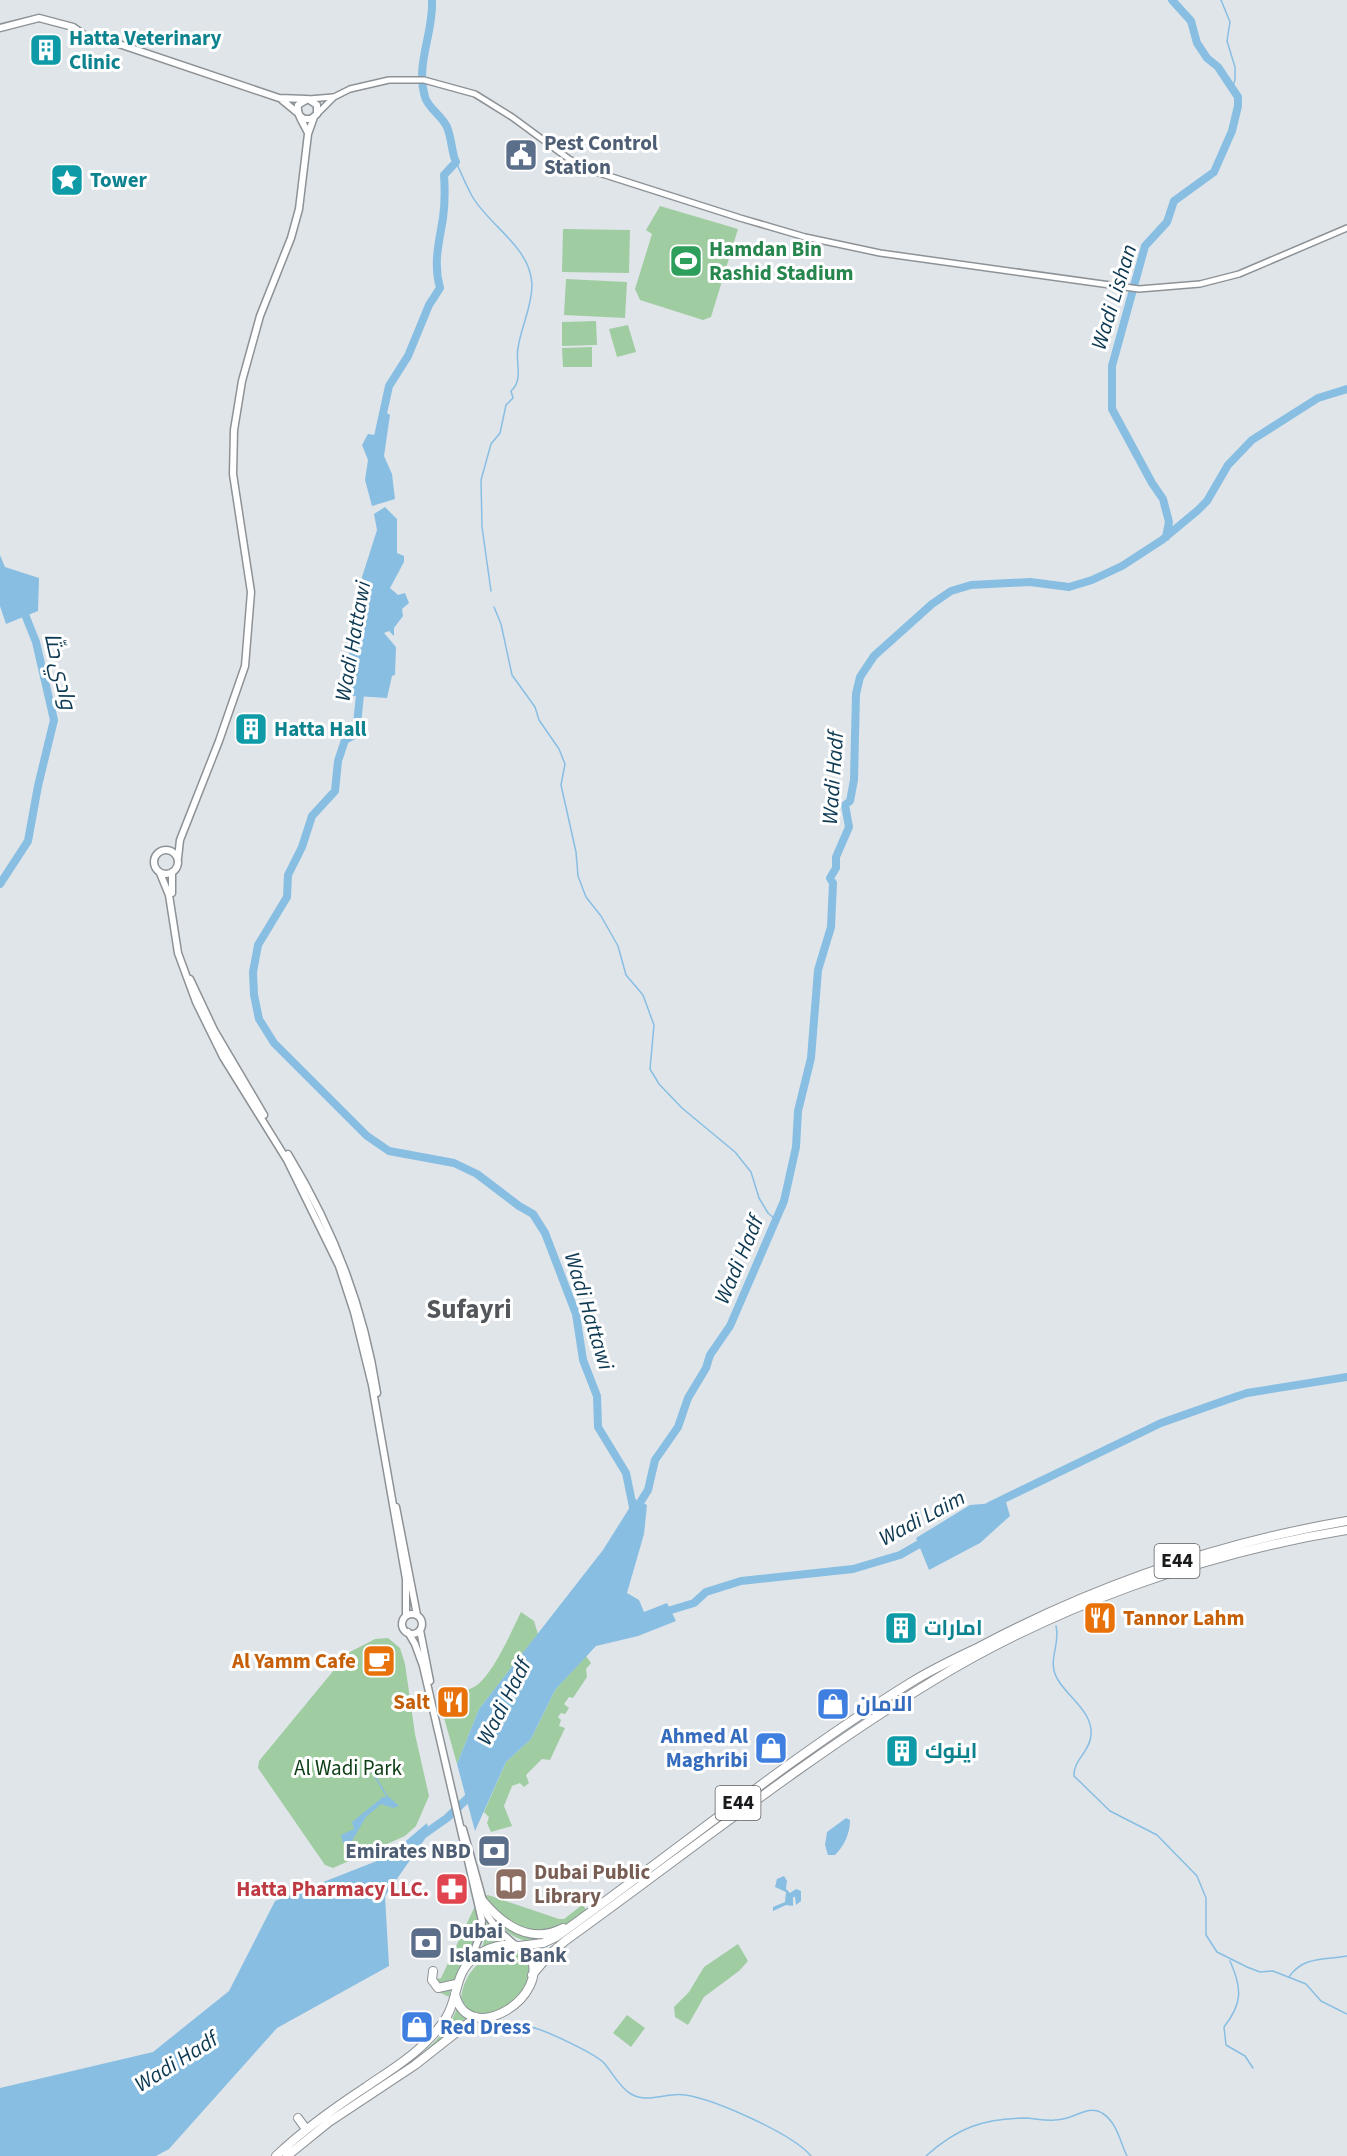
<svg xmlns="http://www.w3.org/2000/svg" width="1347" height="2156" font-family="'Source Sans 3',Cairo,sans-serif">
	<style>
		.green { fill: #a0cca2 }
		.water { fill: #88bee2 }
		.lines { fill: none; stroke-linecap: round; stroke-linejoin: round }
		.stream { stroke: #88bee2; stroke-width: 1.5 }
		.river { stroke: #88bee2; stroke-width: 8 }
		.tertiary-casing { stroke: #8d9296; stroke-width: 8 }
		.secondary-casing { stroke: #8d9296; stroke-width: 9 }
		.trunk-casing { stroke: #8d9296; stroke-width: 10 }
		.tertiary { stroke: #fff; stroke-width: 5 }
		.secondary { stroke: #fff; stroke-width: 6 }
		.trunk { stroke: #fff; stroke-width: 8 }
		.labels { text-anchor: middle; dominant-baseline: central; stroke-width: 6; stroke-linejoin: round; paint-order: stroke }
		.shield { fill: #fff; stroke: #5e5f60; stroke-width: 1.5 }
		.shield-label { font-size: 20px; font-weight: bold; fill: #191b1c }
		.culture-label { font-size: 21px; font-weight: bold; fill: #0d838f; stroke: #fff; text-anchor: start }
		.service-label { font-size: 21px; font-weight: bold; fill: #4e5e75; stroke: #fff; text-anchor: start }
		.leisure-label { font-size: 21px; font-weight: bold; fill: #27864d; stroke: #fff; text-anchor: start }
		.food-label { font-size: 21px; font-weight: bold; fill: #c56008; stroke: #fff; text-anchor: end }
		.shop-label { font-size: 21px; font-weight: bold; fill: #366cbe; stroke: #fff; text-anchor: start }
		.park-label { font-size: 21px; fill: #0e3e15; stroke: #fff }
		.education-label { font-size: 21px; font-weight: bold; fill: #785e54; stroke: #fff; text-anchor: start }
		.health-label { font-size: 21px; font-weight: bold; fill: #be3a42; stroke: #fff; text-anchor: end }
		.water-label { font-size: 22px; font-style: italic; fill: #0d3952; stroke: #fff }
		.district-label { font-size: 27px; font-weight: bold; fill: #53575b; stroke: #fff }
	</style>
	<rect width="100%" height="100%" fill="#e0e5ea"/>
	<path class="green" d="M660 206 738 229 711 317 703 320 640 300 635 289 652 234 646 230Z
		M563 229 630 230 629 273 562 272Z
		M566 279 627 282 625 318 564 315Z
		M596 321 597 345 562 346V322Z
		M628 325 636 352 617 357 609 329Z
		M592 347V367H563L562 348Z
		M521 1612 534 1621 538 1634 479 1709 457 1764 439 1700 444 1687C454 1689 463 1692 472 1688 491 1680 512 1630 521 1612Z
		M388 1638 400 1648 405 1664 415 1734 429 1796 416 1826 405 1836 333 1868 325 1865 258 1768 259 1761 348 1653 375 1639Z
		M586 1656 591 1663 586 1669 587 1677 573 1698 569 1697 564 1704 569 1708 565 1714 561 1713 558 1717 561 1720 559 1726 565 1728 550 1760 542 1759 526 1775 529 1783 524 1787 520 1783 512 1786 504 1806 512 1826 491 1832 487 1823 489 1817 484 1812 506 1762 531 1739 555 1690Z
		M488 1895 559 1919H564L582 1905 587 1910C577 1918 568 1927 558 1934 524 1955 493 1928 484 1896Z
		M475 1906H477C484 1949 458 1959 449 1997L435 1990 439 1986 437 1979 441 1978Z
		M487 1919 508 1941 480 1952 486 1936Z
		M738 1944 748 1961 739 1971 704 1997 688 2025 675 2017 674 2007 689 1992 704 1967Z
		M515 1949 530 1960C530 1966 532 1974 530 1979 521 2001 493 2023 469 2011L461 1998C465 1968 486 1952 515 1949Z
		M457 2008 469 2021 402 2069C423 2053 448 2034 457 2008Z
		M627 2015 645 2028 631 2047 613 2033Z"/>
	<path class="water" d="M384 411 390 415 384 456 392 474 395 499 372 506 365 480 368 460 362 445 368 434 375 435 381 430Z
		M385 507 397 519V553L404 556V562L390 588 398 595 405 593 409 603 402 609 403 616 394 628V636L389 631 384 633 396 647 395 675 392 676 387 698 340 695 343 689 348 686V667L352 662 345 642 352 625 350 613 357 608 358 600 364 598 362 577 377 530 374 514Z
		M0 555 5 567 39 578 38 611 6 624 0 606Z
		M635 1499 647 1505 644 1534 627 1593 639 1600 644 1612 667 1603 676 1621 638 1636 596 1646 555 1690 531 1739 506 1762 475 1831 457 1764 479 1709 603 1550Z
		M1006 1502 1010 1516 980 1543 929 1570 916 1538 970 1505Z
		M383 1797H389L399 1806 393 1808 381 1804 366 1817 352 1841 343 1843 341 1835 354 1829 352 1822Z
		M846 1818 850 1820C850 1834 844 1846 835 1855H828L825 1845 827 1832Z
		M427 1823 429 1833 385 1896 389 1966 277 2028 169 2149 156 2156H0V2088L153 2052 229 1991 275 1901 387 1857Z
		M784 1876 787 1881 786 1889 790 1893 796 1889 801 1891V1901L796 1905 795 1897H793V1906L786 1905 773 1911V1907L785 1902 786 1892 775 1887 777 1879Z"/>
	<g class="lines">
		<path class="stream" d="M1221 0 1230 22 1227 41 1235 67V80L1232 88
			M456 162C461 173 466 185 472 196 489 226 531 247 532 285 532 307 521 327 518 348 515 362 524 380 511 391L513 398 506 405 500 433 491 444 481 480 482 527 491 591
			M494 607 501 624 512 675 535 707 539 720 559 749 565 764 561 785 576 852 578 876 586 897 601 916 618 946 626 975 643 995 654 1025 650 1069 659 1084 682 1108 735 1152 751 1172 759 1198 768 1213 776 1220
			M1056 1626C1061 1645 1046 1661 1058 1680 1068 1697 1093 1712 1091 1735 1090 1752 1073 1760 1074 1776L1110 1811 1157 1835 1197 1876 1206 1898V1935L1217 1952 1247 1967 1260 1972 1273 1971 1306 1984 1321 2001 1347 2014
			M362 1764 372 1772 387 1796
			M1230 1961C1242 1988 1243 2003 1224 2027L1226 2045 1245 2056 1253 2068
			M1289 1977C1303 1956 1325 1960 1347 1956
			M508 2026C515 2026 524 2026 531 2027 545 2030 594 2053 604 2063 612 2072 620 2088 631 2094 648 2104 667 2092 685 2095 714 2099 793 2134 811 2156
			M926 2156C957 2128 984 2118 1026 2118 1038 2119 1052 2122 1063 2119 1075 2117 1091 2105 1102 2113 1117 2122 1120 2142 1127 2156"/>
		<path class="river" d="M377 441 389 386 408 356 429 305 440 288C433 263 439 243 443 218 445 204 445 189 444 175L456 162C452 155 452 139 447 127 442 116 428 108 425 97 415 64 434 32 432 0
			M1166 537 1169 522 1163 499 1152 483 1112 409V366L1145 246 1167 222 1174 201 1214 172 1232 131 1238 106V97L1218 67 1207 58 1197 43 1191 21 1172 0
			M361 685 356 734 345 740 338 761 335 791 312 816 302 847 288 875 287 897 258 945 253 972 254 995 259 1019 274 1043 367 1136 389 1151 454 1163 477 1174 519 1206 533 1214 545 1233 576 1314 583 1360 597 1396 598 1427 626 1473 634 1512
			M0 884 28 841 38 786 54 720 36 642 22 607
			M989 1506 1161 1423 1229 1399 1247 1393 1347 1377
			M636 1509 648 1490 655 1460 678 1427 688 1398 706 1368 710 1355 730 1326 784 1201 796 1147 798 1111 811 1058 818 970 831 927 833 883 830 878 836 868V857L849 827 845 805 850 801 854 780 856 694 860 677 874 656 932 604 951 591 971 585 1030 582 1069 587 1092 580 1122 566 1162 540 1197 511 1207 501 1228 465 1252 440 1318 398 1347 389
			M661 1613 694 1603 706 1592 741 1581 853 1569 900 1555 928 1539
			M420 1837 447 1818 474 1792"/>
		<defs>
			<path id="tertiary" d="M309 99 333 97
				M317 114 334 97 350 89 389 80H424L475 94 512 117 569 159 593 171 740 218 805 237 880 253 1139 289 1200 284 1239 274 1347 228"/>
			<path id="secondary" d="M0 28 39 18 73 27 90 39 113 42 279 98 306 99
				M282 100 299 114
				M299 115 304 119H311L317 114V105L308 99 298 105C296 114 304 124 308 133
				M154 862a12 12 0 1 1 24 0a12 12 0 1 1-24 0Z
				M178 858 180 840 219 741 245 666 251 592 233 474 234 430 242 381 260 316 291 238 299 209 308 134 314 117
				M160 873 169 895 178 953 196 1002 223 1057 287 1160 339 1266 354 1312 372 1385 406 1579V1616
				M172 893V872
				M190 979 214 1030 264 1115
				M288 1154C333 1228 364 1307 377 1393
				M396 1507 417 1615
				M402 1624a10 10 0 1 1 20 0a10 10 0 1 1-20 0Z
				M420 1630 430 1681
				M408 1632 415 1644 423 1666 482 1921 480 1935 471 1959
				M463 1829 487 1915 498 1930 515 1945"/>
			<path id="trunk" d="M482 1900C503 1925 530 1945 563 1928
				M519 1946 543 1943 556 1937C674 1853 787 1759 910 1683 932 1669 956 1658 979 1647 1096 1585 1217 1543 1347 1521
				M433 1971 432 1980 438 1988 456 1984
				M532 1975 550 1954 565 1941C686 1854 803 1760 931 1682 1055 1606 1204 1553 1347 1530
				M298 2118 306 2129
				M276 2156C303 2130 334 2108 366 2087 386 2073 407 2061 424 2044 433 2035 444 2024 449 2012 459 1991 455 1972 476 1956 490 1946 517 1937 529 1955 554 1995 468 2050 455 1994
				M287 2156 329 2122 415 2065 476 2017"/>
		</defs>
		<use href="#tertiary" class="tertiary-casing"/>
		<use href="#secondary" class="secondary-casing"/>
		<use href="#trunk" class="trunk-casing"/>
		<use href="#tertiary" class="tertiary"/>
		<use href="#secondary" class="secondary"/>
		<use href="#trunk" class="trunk"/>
	</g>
	<defs>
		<symbol id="building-square" viewBox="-11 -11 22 22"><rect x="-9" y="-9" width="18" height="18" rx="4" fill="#0f9aa8" stroke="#fff"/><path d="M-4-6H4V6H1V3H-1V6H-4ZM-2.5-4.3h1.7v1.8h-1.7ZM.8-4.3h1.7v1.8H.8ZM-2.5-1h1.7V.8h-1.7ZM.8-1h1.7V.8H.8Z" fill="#fff"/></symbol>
		<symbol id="civic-square" viewBox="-11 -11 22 22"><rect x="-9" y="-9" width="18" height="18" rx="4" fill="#5c6f8a" stroke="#fff"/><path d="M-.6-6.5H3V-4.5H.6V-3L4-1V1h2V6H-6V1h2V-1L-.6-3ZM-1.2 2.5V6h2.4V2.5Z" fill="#fff"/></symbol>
		<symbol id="sight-square" viewBox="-11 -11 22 22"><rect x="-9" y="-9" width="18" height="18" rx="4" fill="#0f9aa8" stroke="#fff"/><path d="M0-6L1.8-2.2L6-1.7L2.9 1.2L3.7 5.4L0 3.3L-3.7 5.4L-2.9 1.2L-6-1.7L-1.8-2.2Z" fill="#fff"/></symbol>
		<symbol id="stadium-square" viewBox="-11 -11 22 22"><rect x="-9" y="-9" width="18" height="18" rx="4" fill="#2e9e5b" stroke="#fff"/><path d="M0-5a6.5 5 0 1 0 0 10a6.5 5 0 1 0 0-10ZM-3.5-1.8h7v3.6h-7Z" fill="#fff"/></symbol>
		<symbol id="restaurant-square" viewBox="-11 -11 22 22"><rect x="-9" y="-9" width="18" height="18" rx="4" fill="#e8710a" stroke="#fff"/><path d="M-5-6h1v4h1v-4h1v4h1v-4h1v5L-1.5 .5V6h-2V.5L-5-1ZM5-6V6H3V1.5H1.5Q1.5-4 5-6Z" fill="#fff"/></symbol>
		<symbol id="cafe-square" viewBox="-11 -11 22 22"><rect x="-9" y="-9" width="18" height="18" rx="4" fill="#e8710a" stroke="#fff"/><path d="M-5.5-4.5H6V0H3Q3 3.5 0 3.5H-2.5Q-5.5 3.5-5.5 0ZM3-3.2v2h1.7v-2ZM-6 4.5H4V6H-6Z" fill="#fff"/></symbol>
		<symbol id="shop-square" viewBox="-11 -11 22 22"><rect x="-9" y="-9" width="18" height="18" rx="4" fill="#3f7fe0" stroke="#fff"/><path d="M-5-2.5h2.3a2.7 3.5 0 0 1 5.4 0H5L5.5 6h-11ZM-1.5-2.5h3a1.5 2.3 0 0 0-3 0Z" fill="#fff"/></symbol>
		<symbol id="bank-square" viewBox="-11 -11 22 22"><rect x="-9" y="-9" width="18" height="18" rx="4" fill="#5c6f8a" stroke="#fff"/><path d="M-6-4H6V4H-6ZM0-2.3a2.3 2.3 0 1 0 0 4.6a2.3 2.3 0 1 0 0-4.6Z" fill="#fff"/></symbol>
		<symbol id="library-square" viewBox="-11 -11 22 22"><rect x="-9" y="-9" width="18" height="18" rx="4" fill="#8d6e63" stroke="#fff"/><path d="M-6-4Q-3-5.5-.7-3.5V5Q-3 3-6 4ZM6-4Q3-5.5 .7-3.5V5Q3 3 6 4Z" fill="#fff"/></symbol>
		<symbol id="pharmacy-square" viewBox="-11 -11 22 22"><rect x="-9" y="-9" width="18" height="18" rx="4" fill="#e0444e" stroke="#fff"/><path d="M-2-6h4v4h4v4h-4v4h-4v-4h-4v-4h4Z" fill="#fff"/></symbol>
	</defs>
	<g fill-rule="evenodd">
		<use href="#building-square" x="27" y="31" width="38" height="38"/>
		<use href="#civic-square" x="502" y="136" width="38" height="38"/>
		<use href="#sight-square" x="48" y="161" width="38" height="38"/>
		<use href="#stadium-square" x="667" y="242" width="38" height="38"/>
		<use href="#building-square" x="232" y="710" width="38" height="38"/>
		<use href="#restaurant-square" x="1081" y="1599" width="38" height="38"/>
		<use href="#building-square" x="882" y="1609" width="38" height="38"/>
		<use href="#cafe-square" x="360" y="1642" width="38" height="38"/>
		<use href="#restaurant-square" x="434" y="1683" width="38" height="38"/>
		<use href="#shop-square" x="814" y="1685" width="38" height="38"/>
		<use href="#shop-square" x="752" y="1729" width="38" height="38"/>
		<use href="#building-square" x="883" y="1732" width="38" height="38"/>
		<use href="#bank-square" x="475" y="1832" width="38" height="38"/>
		<use href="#library-square" x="492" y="1865" width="38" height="38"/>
		<use href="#pharmacy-square" x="433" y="1870" width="38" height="38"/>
		<use href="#bank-square" x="407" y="1924" width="38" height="38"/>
		<use href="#shop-square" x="398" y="2008" width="38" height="38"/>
	</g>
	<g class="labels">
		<g class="shield">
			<rect x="1154.5" y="1544" width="45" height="34" rx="4.5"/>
			<rect x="715.5" y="1786" width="45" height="34" rx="4.5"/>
		</g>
		<g class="shield-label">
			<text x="1177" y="1561">E44</text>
			<text x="738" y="1803">E44</text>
		</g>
		<g class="culture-label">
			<text x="69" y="38">Hatta Veterinary<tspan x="69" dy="24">Clinic</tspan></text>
			<text x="90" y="180">Tower</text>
			<text x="274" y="729">Hatta Hall</text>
			<text x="924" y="1628">امارات</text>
			<text x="925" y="1751">اينوك</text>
		</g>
		<g class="service-label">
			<text x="544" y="143">Pest Control<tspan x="544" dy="24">Station</tspan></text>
			<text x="471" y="1851" text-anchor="end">Emirates NBD</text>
			<text x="449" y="1931">Dubai<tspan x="449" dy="24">Islamic Bank</tspan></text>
		</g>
		<g class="leisure-label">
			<text x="709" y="249">Hamdan Bin<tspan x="709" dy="24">Rashid Stadium</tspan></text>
		</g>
		<g class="food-label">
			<text x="1123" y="1618" text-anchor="start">Tannor Lahm</text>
			<text x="356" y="1661">Al Yamm Cafe</text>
			<text x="430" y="1702">Salt</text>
		</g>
		<g class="shop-label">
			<text x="856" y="1704">الامان</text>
			<text x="748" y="1736" text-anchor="end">Ahmed Al<tspan x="748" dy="24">Maghribi</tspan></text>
			<text x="440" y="2027">Red Dress</text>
		</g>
		<g class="park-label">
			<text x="348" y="1768">Al Wadi Park</text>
		</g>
		<g class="education-label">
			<text x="534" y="1872">Dubai Public<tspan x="534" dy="24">Library</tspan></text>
		</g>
		<g class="health-label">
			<text x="429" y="1889">Hatta Pharmacy LLC.</text>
		</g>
		<g class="water-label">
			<text transform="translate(1114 297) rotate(-73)">Wadi Lishan</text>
			<text transform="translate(353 641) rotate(-80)">Wadi Hattawi</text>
			<text transform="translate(60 671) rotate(77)">وادي حتّا</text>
			<text transform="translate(833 778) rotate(-86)">Wadi Hadf</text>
			<text transform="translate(739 1260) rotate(-67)">Wadi Hadf</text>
			<text transform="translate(589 1311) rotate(73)">Wadi Hattawi</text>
			<text transform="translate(922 1518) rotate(-28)">Wadi Laim</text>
			<text transform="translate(504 1702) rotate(-63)">Wadi Hadf</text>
			<text transform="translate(176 2062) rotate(-32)">Wadi Hadf</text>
		</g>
		<g class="district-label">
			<text x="469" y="1309">Sufayri</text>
		</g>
	</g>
</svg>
